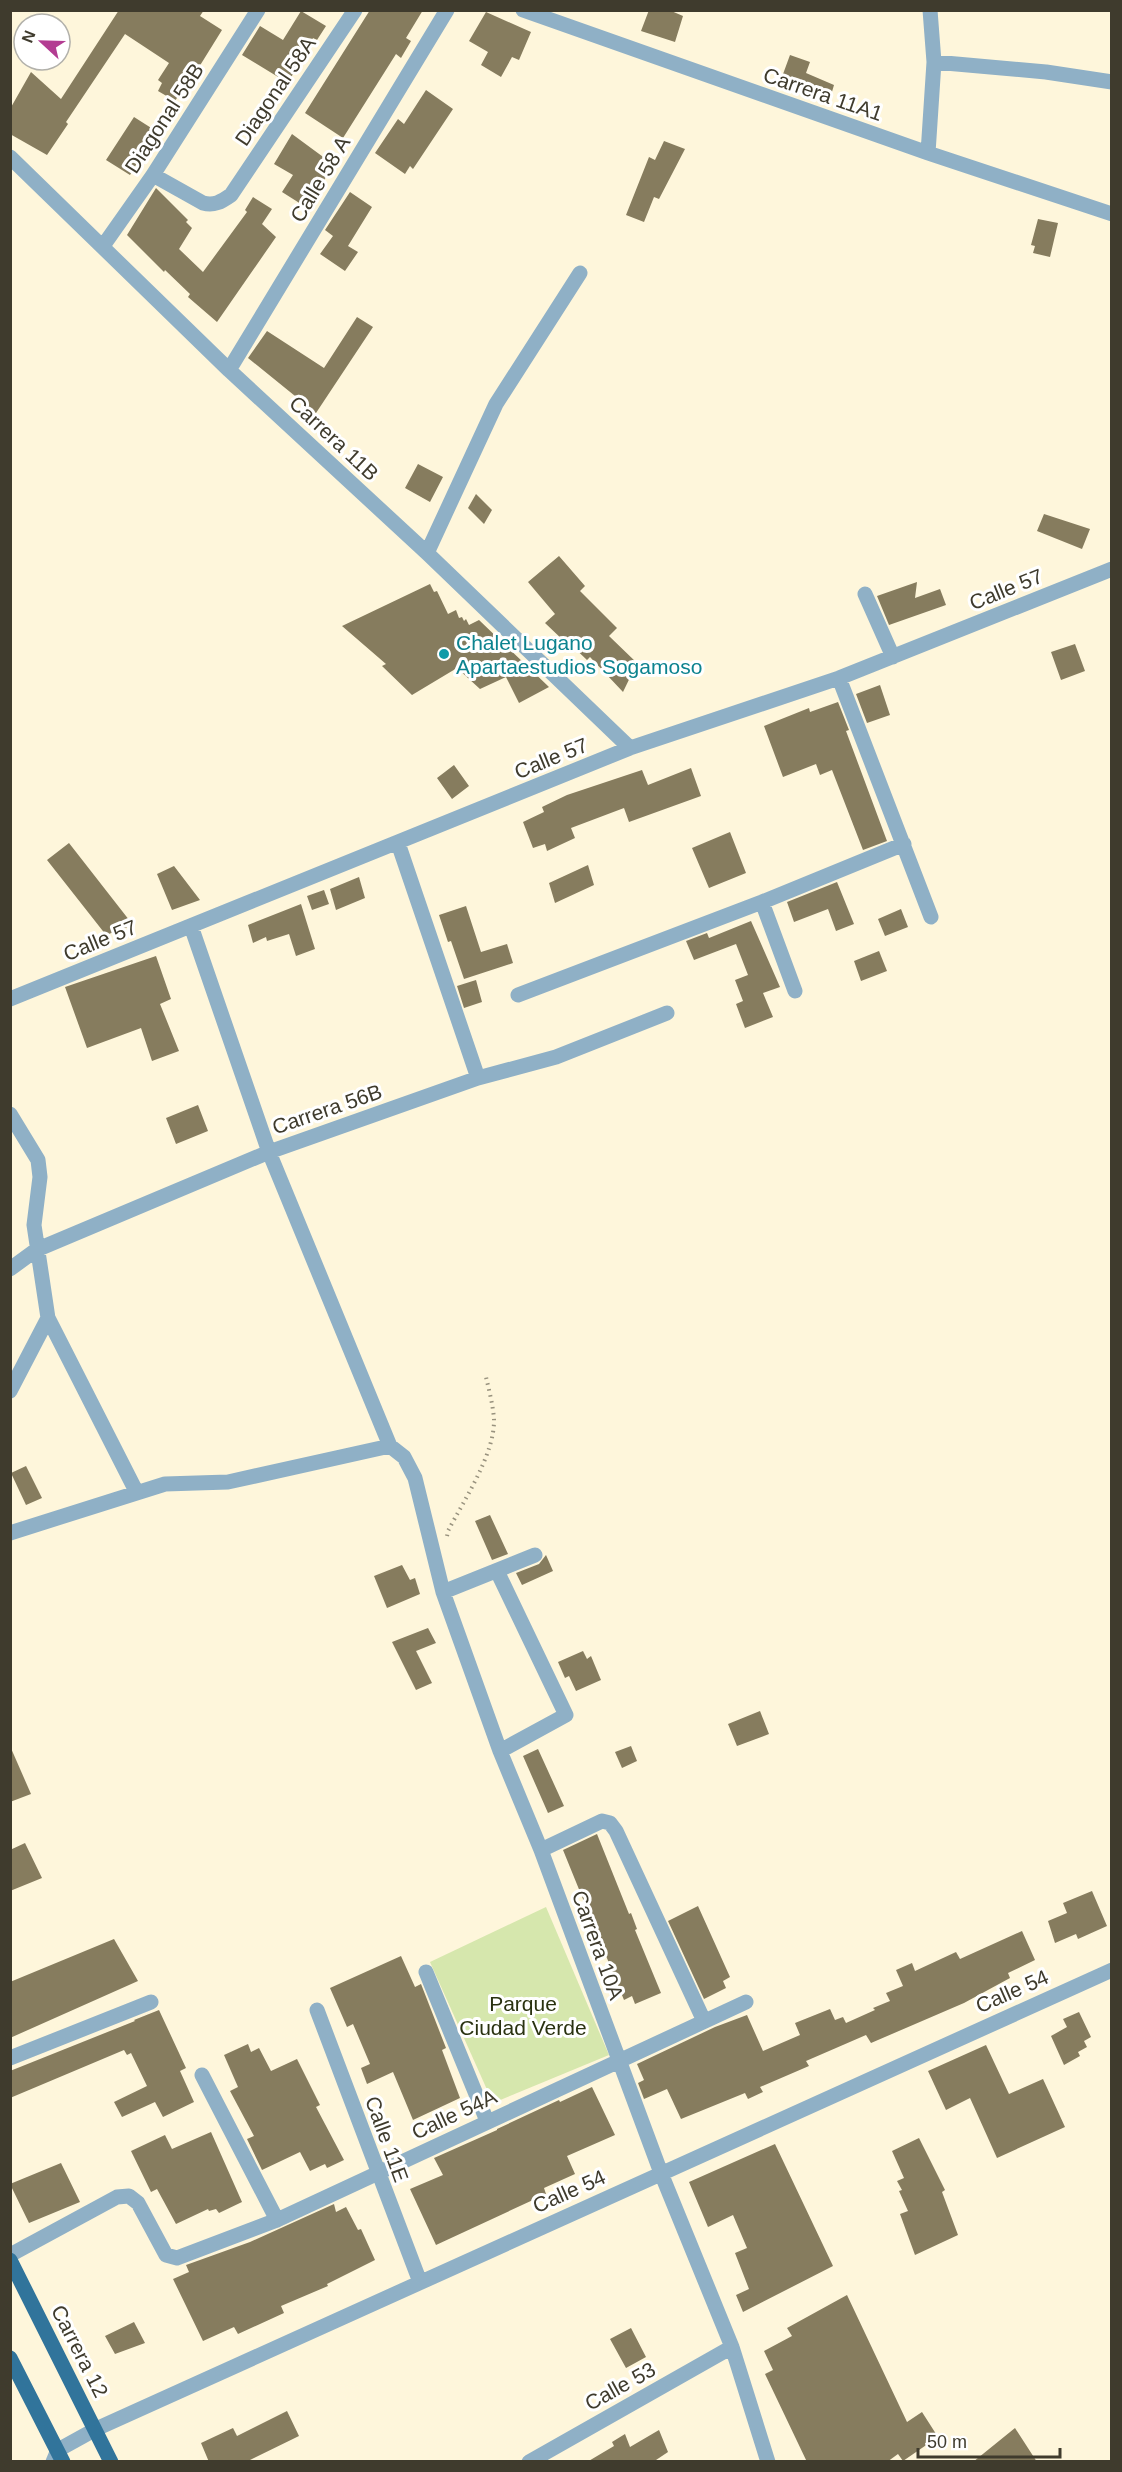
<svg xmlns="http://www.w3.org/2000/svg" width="1122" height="2472" font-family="Arial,sans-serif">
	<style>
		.green { fill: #d6e7ad }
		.building { fill: #867c5e }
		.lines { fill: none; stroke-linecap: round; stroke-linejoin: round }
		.path { stroke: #98927e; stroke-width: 4; stroke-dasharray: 1.5 4.5; stroke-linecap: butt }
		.minor { stroke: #8fb0c6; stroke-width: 15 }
		.major { stroke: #31749b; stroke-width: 15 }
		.culture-dot { fill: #0f9aa8; stroke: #fff; stroke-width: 2 }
		.labels { text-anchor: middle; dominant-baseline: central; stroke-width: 6; stroke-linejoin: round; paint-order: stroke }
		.street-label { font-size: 21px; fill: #3f3b2d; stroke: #fff }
		.culture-label { font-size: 21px; fill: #0d838f; stroke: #fff; text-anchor: start }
		.park-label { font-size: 21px; fill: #2a3210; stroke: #fff }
	</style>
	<rect width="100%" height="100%" fill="#fef6db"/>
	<path class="green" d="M546 1907 609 2055 493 2103 430 1962Z"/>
	<path class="building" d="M119 10H204L200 16 222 30 186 88 184 87 175 101 158 91 162 83 158 80 169 63 125 34 66 122 68 124 47 155 10 134V109L31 72 61 99Z
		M370 10H423L406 38 411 41 401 58 396 54 343 138 305 113Z
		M649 10H669L683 16 675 42 641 31Z
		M301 11 326 26 317 40 313 38 288 83 242 55 260 26 283 40Z
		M486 12 531 32 519 60 512 57 501 77 481 65 488 52 469 41Z
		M790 55 810 62 806 73 834 85 829 102 779 85Z
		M426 90 453 109 413 169 410 166 405 174 375 153 398 119 404 124Z
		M134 117 156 131 130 175 106 160Z
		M292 134 330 162 324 172 328 174 317 191 312 188 301 204 282 192 293 175 274 164Z
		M664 141 685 149 659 199 654 197 644 222 626 215 649 157 655 160Z
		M156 188 188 220 186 222 192 228 179 249 203 272 247 212 245 210 253 197 272 209 262 224 276 237 217 322 188 297 190 294 165 270 164 272 127 235Z
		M350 192 372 207 348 246 358 252 345 271 320 254 333 236 325 230Z
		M1038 219 1058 223 1050 257 1033 253 1035 246 1031 245Z
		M357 317 373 327 316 413 248 358 267 331 324 368Z
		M418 464 443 477 430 502 405 488Z
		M476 494 492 510 484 524 468 508Z
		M1044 514 1090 529 1082 549 1037 531Z
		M559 556 585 586 580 591 617 628 609 636 637 663 623 692 590 657 587 660 566 640 565 642 545 623 555 614 528 582Z
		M917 582 915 598 940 589 946 605 889 625 877 596Z
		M430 584 434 592 437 591 448 614 456 610 459 618 462 617 464 621 466 619 469 625 479 620 549 687 519 703 506 677 480 689 457 668 412 695 382 666 386 664 342 626Z
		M1075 644 1085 671 1061 680 1051 652Z
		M880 685 890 715 867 723 856 694Z
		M838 702 849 730 846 731 887 841 863 850 832 770 820 775 816 764 783 777 764 726 809 708 810 712Z
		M454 765 469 786 452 799 437 778Z
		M691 768 701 796 629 822 624 808 571 828 575 838 547 851 545 844 533 848 523 822 544 812 542 807 567 795 642 770 648 785Z
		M730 832 746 873 709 888 692 848Z
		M69 843 133 925 106 935 47 860Z
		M588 865 594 885 555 903 549 883Z
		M174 866 200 900 172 910 157 874Z
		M359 877 365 898 336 910 330 889Z
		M837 882 854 924 836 931 828 909 794 922 787 902Z
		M324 890 329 904 312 910 307 896Z
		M301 904 315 949 296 956 289 934 267 941 266 937 253 943 248 925Z
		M466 906 481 952 507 944 513 963 464 979 451 941 448 942 439 915Z
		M901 909 908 927 885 936 878 919Z
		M751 921 780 987 763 993 773 1017 745 1028 736 1004 743 1001 735 980 748 975 736 944 694 960 686 941 707 933 709 938Z
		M879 951 887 971 861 981 854 961Z
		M156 956 171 999 160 1004 179 1051 152 1061 141 1028 87 1048 65 987Z
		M476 980 482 1002 464 1008 457 986Z
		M198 1105 208 1131 176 1144 166 1118Z
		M26 1466 42 1498 26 1505 11 1473Z
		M490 1515 508 1554 492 1560 475 1521Z
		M546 1555 553 1571 522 1585 516 1573 539 1564Z
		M402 1565 410 1580 415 1578 420 1594 387 1608 374 1576Z
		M428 1628 436 1643 416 1651 432 1683 416 1690 392 1642Z
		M583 1651 587 1659 591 1656 601 1680 576 1691 569 1676 565 1678 558 1662Z
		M760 1711 769 1734 737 1746 728 1724Z
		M10 1746 31 1794 10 1802Z
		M631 1746 637 1761 622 1768 615 1752Z
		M538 1749 564 1806 548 1813 523 1756Z
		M597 1834 629 1914 631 1913 637 1929 635 1930 661 1993 635 2004 632 1996 624 2000 563 1850Z
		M25 1843 42 1878 10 1891V1850Z
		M1092 1891 1107 1926 1078 1939 1076 1934 1055 1943 1048 1921 1067 1913 1063 1903Z
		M698 1906 730 1977 723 1981 726 1988 704 1999 668 1921Z
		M1022 1931 1035 1960 1008 1973 1010 1978 964 2003 871 2043 866 2035 806 2061 809 2066 760 2087 763 2092 748 2099 745 2093 681 2119 667 2089 644 2099 638 2083 644 2080 637 2064 715 2027 747 2015 763 2051 800 2035 795 2023 830 2009 835 2020 843 2017 846 2023 875 2010 873 2008 890 2001 886 1993 903 1986 896 1970 912 1963 915 1971 956 1952 960 1959Z
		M114 1939 138 1981 10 2038V1982Z
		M401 1956 415 1987 421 1984 446 2048 442 2050 460 2098 413 2120 393 2072 367 2084 361 2068 370 2064 353 2024 347 2027 330 1988Z
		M159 2010 186 2068 180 2071 194 2102 163 2117 155 2102 122 2117 114 2102 147 2086 131 2053 127 2055 124 2050 10 2098V2071L135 2021 134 2020Z
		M1079 2012 1091 2037 1084 2041 1087 2047 1078 2052 1080 2056 1064 2065 1051 2036 1067 2027 1063 2019Z
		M248 2044 251 2052 259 2048 271 2071 297 2059 320 2105 316 2107 344 2160 327 2168 325 2164 310 2171 300 2152 262 2170 247 2139 254 2136 230 2091 238 2087 224 2055Z
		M986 2045 1009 2094 1043 2079 1065 2127 997 2158 970 2098 946 2110 928 2071Z
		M592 2087 615 2135 567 2156 575 2174 544 2188 546 2194 436 2245 410 2189 443 2175 434 2158 497 2130V2129L559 2100 560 2102Z
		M211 2132 242 2202 219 2213 216 2209 209 2211 208 2209 176 2224 157 2189 151 2192 131 2151 165 2135 172 2149Z
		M919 2138 945 2190 942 2192 958 2235 915 2255 900 2214 908 2211 899 2191 902 2190 897 2181 904 2178 892 2151Z
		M775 2144 833 2266 743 2312 736 2295 749 2289 735 2253 747 2248 733 2215 708 2227 689 2182Z
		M61 2163 80 2202 29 2223 10 2184Z
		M334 2204 336 2212 346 2207 358 2230 361 2229 375 2260 327 2284 328 2286 281 2306 284 2313 238 2334 234 2327 203 2341 173 2279 189 2272 186 2265 250 2242Z
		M847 2295 907 2422 922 2412 938 2437 903 2461 898 2454 887 2462H807L765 2374 773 2370 764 2351 792 2336 787 2328Z
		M134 2322 145 2343 115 2354 105 2336Z
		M631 2328 646 2357 626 2368 610 2339Z
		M287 2411 299 2436 246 2462H209L201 2443 233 2428 237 2436Z
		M1015 2428 1037 2462H973Z
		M659 2430 668 2452 653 2462H587L614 2446 612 2442 625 2434 630 2447Z"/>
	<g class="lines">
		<path class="path" d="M447 1536 448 1531C464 1500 495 1454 494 1419 493 1405 489 1390 486 1377"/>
		<path class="minor" d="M523 10 928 153 1112 214
			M934 62 1046 72 1112 82
			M928 153 934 62 930 10
			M10 157 229 370 427 553 630 748
			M153 175 203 203C214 206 221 202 231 195L355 10
			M103 246 153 175 258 10
			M229 370 447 10
			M427 553 496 404 580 273
			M865 594 893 657
			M839 678 931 917
			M398 843 478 1078
			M762 902 795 991
			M191 926 269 1152 390 1446 404 1457 415 1478 443 1592 500 1751 541 1850 661 2173 732 2347 768 2462
			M518 995 762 902 904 844
			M10 999 630 748 839 678 1112 569
			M10 1114 38 1160 40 1177 34 1225 48 1318 136 1491
			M10 1269 36 1250 269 1152 478 1078 556 1057 667 1013
			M10 1391 48 1318
			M10 1533 165 1484 228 1482 390 1446
			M497 1571 566 1715 500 1751
			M443 1592 535 1555
			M541 1850 602 1821 610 1823 616 1831 704 2021
			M426 1972 487 2121
			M317 2010 420 2282
			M10 2058 151 2002
			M202 2075 277 2220
			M10 2255 117 2197 129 2196 138 2203 166 2255 177 2258 277 2220 746 2002
			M53 2462 58 2450 96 2429 1112 1970
			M529 2462 732 2347"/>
		<path class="major" d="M10 2260 111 2462
			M10 2358 63 2462"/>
	</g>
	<circle class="culture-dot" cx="444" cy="654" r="6"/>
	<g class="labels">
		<g class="street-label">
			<text transform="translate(275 91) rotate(-56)">Diagonal 58A</text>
			<text transform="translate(823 94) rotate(19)">Carrera 11A1</text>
			<text transform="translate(164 118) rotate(-57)">Diagonal 58B</text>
			<text transform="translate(320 179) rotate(-59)">Calle 58 A</text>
			<text transform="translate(334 438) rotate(43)">Carrera 11B</text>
			<text transform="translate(1006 589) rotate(-22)">Calle 57</text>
			<text transform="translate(551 758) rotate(-22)">Calle 57</text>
			<text transform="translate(100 940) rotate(-22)">Calle 57</text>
			<text transform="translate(327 1109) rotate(-19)">Carrera 56B</text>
			<text transform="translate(598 1945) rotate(70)">Carrera 10A</text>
			<text transform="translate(1012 1991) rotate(-24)">Calle 54</text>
			<text transform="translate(454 2114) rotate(-25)">Calle 54A</text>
			<text transform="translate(387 2139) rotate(70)">Calle 11E</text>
			<text transform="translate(569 2191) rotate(-24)">Calle 54</text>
			<text transform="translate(80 2351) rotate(63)">Carrera 12</text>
			<text transform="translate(620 2386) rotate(-29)">Calle 53</text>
		</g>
		<g class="culture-label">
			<text x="456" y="642">Chalet Lugano<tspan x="456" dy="24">Apartaestudios Sogamoso</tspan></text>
		</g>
		<g class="park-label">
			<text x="523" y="2003">Parque<tspan x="523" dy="24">Ciudad Verde</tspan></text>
		</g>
	</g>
	<rect width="1122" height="2472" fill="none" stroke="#3f3b2d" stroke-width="24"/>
	<g transform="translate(42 42) rotate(292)"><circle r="28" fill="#ffffff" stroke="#b2b1ab" stroke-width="1.5"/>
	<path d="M0-4.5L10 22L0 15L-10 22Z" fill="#b33c92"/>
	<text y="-9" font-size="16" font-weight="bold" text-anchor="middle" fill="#3f3b2d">N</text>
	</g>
	<path d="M918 2448v9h142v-9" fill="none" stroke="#3f3b2d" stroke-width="3"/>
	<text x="927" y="2448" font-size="18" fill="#3f3b2d" stroke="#ffffff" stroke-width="4.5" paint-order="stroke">50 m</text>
</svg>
